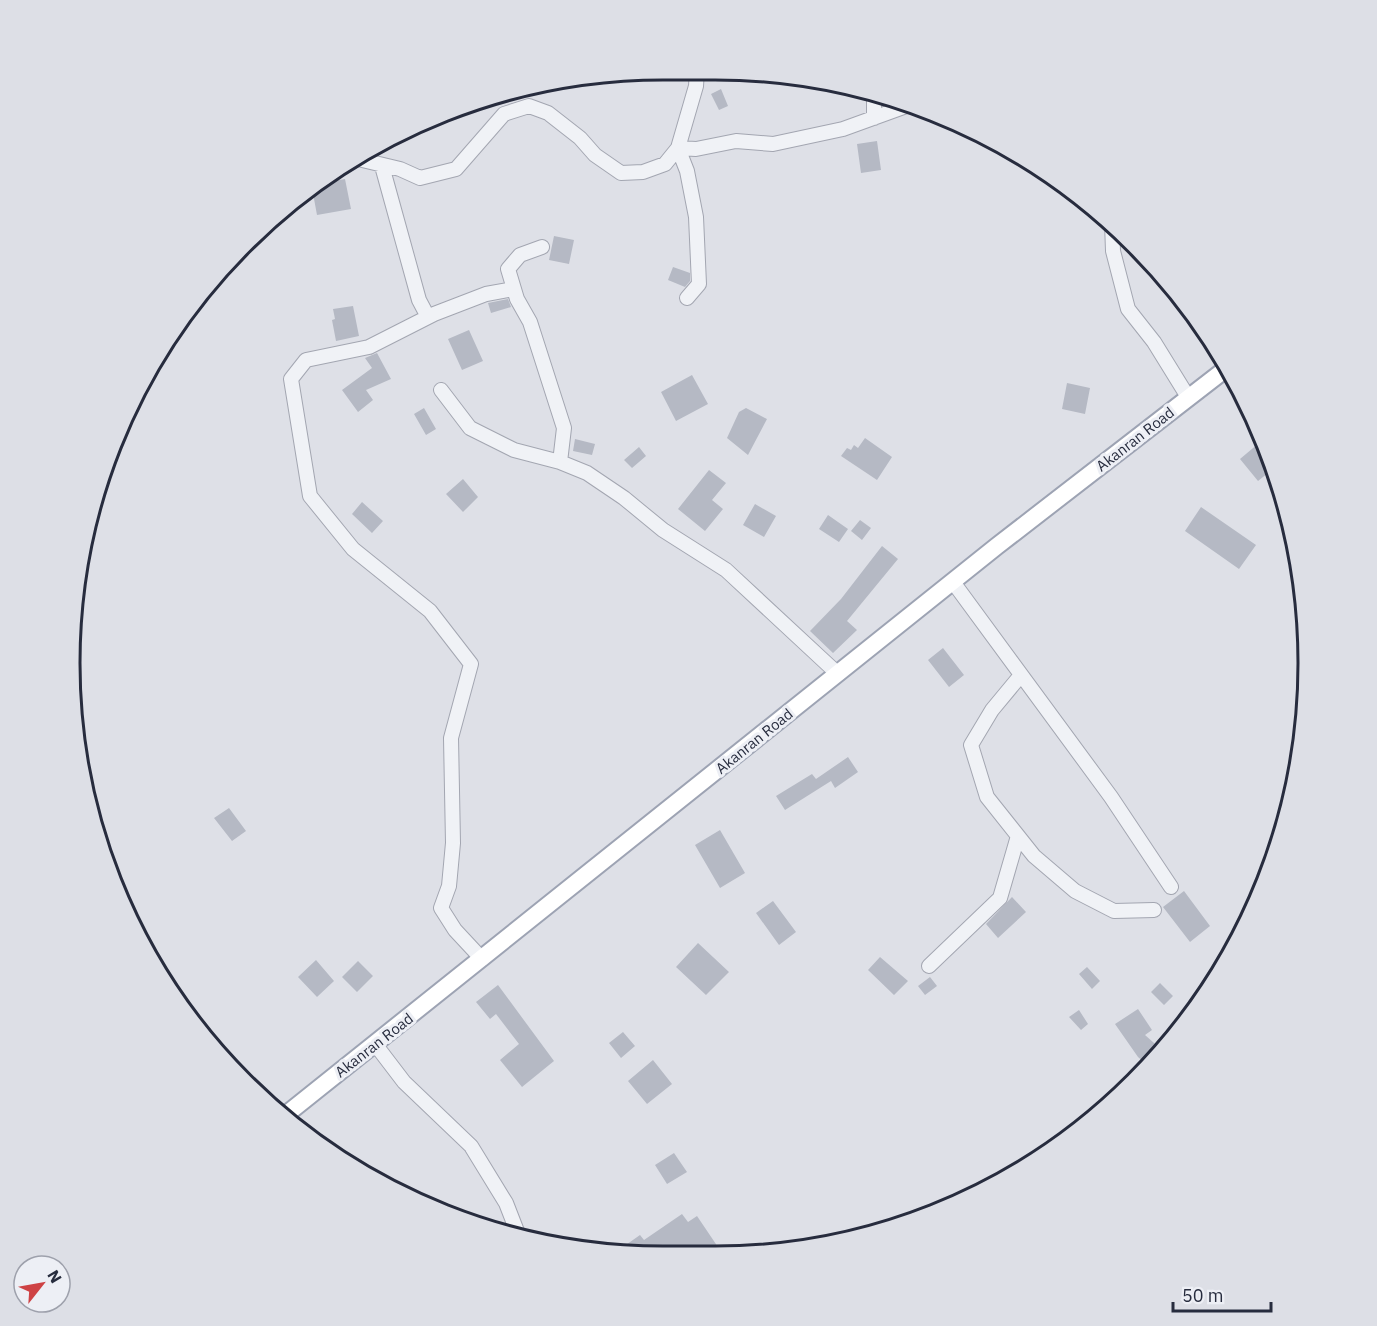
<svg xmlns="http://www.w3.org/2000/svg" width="1377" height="1326" font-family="'IBM Plex Sans',sans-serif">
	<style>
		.building { fill: #b5b9c4 }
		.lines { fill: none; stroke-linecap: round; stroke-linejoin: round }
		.minor-casing { stroke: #a3a6b1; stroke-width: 16 }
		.major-casing { stroke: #9da3b3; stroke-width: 20 }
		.minor { stroke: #f0f2f6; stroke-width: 14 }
		.major { stroke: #fff; stroke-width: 16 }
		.labels { text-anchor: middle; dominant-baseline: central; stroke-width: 6; stroke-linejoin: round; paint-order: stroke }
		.street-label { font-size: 15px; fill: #272c3e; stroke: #edeff5 }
		.rim { fill: none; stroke: #272c3e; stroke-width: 3 }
	</style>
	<rect width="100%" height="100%" fill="#dee0e7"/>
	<path class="building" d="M721 89 728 106 719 110 711 94Z
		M877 141 881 170 861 173 857 144Z
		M345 179 351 209 317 215 312 188 316 184Z
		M554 236 574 240 569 264 549 260Z
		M673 267 690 273V281L685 287 668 280Z
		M508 299 511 307 491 313 488 303Z
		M353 306 359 336 336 341 332 320 335 319 333 309Z
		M469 330 483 361 462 370 448 339Z
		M377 353 391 379 366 390 373 400 358 412 342 390 372 368 365 358Z
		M692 375 708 404 676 421 661 392Z
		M1067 383 1090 388 1085 414 1062 409Z
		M424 408 436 429 426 435 414 414Z
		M746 408 767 419 748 455 727 438 739 412Z
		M865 438 892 457 877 480 841 456 847 448 851 450 854 445 858 448Z
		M575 439 595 444 592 455 573 451Z
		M1259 443 1267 453 1273 469 1258 481 1240 459Z
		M639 447 646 456 632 468 624 460Z
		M709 470 726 483 712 500 723 509 705 531 678 509Z
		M463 479 478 497 463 512 446 494Z
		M362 502 383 521 372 533 352 514Z
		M755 504 776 516 764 537 743 525Z
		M1201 507 1256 545 1239 569 1185 531Z
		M828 515 848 529 839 542 819 529Z
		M860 520 871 528 862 540 851 531Z
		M882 546 898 559 847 621 857 630 833 653 810 631 841 599Z
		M943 648 964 675 949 687 928 660Z
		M848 757 858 772 835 788 831 781 785 810 776 796 812 774 816 779Z
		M229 808 246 831 232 841 214 818Z
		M720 830 745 873 720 888 695 845Z
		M1184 891 1210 926 1190 942 1163 907Z
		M1012 897 1026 912 998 938 986 924Z
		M773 901 796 932 779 945 756 913Z
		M698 943 729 972 706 995 676 967Z
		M880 957 908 981 894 995 868 970Z
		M316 960 334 981 317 997 298 977Z
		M358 961 373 976 357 992 342 977Z
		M1087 967 1100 981 1092 989 1079 974Z
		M930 977 937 986 925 995 918 986Z
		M1160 983 1173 996 1164 1005 1151 992Z
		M498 985 554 1061 522 1087 500 1060 519 1044 496 1014 490 1019 476 1002Z
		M1138 1009 1152 1030 1145 1035 1163 1051 1148 1066 1138 1057 1115 1024Z
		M1079 1010 1088 1024 1081 1030 1069 1017Z
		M623 1032 635 1046 621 1058 609 1043Z
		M653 1060 672 1084 647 1104 628 1081Z
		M674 1153 687 1172 667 1184 655 1165Z
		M682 1214 688 1222 697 1216 724 1256H678L671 1245 655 1256 613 1254 640 1235 644 1240Z"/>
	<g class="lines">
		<defs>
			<path id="minor" d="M874 118V93
				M354 158 400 169 420 178 456 169 504 114 529 106 548 113 580 138 595 155 621 173 643 172 665 164 678 148 696 149 736 141 773 144 843 129 912 104
				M382 166 419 300 428 317
				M1112 223 1113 251 1128 309 1154 342 1188 397
				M542 247 520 255 508 269 517 299 530 322 564 428 560 462
				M687 298 699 284 696 217 687 171 678 148 696 86 697 70
				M441 390 470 428 514 450 560 462 587 473 624 498 663 530 726 570 838 674
				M953 582 1111 797 1171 887
				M1021 675 992 710 971 745 987 797 1034 856 1075 891 1114 911 1154 910
				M482 959 455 930 441 908 449 886 453 843 451 738 471 664 430 611 353 549 310 496 291 379 306 360 369 347 434 314 486 294 514 289
				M929 966 1000 898 1018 836
				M375 1044 404 1082 471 1146 506 1203 520 1239"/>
			<path id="major" d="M283 1117 997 546 1227 368"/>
		</defs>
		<use href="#minor" class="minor-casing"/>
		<use href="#major" class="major-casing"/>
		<use href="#minor" class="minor"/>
		<use href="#major" class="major"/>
	</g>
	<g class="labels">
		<g class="street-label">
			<text transform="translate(1135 439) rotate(-38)">Akanran Road</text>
			<text transform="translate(754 741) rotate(-39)">Akanran Road</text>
			<text transform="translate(374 1045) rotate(-38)">Akanran Road</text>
		</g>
	</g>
	<path d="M0 0H1377V1326H0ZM663 80H715A583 583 0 0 1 1298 663V663A583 583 0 0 1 715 1246H663A583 583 0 0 1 80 663V663A583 583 0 0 1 663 80Z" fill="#dddfe6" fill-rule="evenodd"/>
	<path class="rim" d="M663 80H715A583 583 0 0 1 1298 663V663A583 583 0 0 1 715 1246H663A583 583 0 0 1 80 663V663A583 583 0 0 1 663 80Z"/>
	<g transform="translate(42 1284) rotate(59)"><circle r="28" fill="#edeff5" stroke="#9ea1ac" stroke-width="1.5"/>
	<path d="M0-4.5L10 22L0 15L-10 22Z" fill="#ce4244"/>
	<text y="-9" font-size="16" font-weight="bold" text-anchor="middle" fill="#272c3e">N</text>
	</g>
	<path d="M1173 1302v9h98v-9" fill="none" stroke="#272c3e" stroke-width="3"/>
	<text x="1182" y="1302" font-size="18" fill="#272c3e" stroke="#edeff5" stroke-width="4.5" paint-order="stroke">50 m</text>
</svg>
